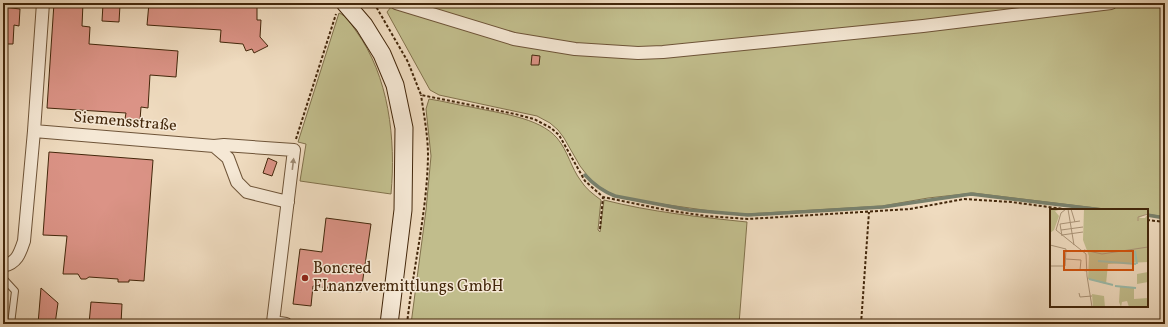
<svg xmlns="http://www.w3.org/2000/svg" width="1168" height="327" font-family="Vollkorn,serif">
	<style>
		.green { fill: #c1bd8c; stroke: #82724c }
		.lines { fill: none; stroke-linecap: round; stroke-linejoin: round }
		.stream { stroke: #78806c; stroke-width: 3.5 }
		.building { fill: #db9386; stroke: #43270b }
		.lane-casing { stroke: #6e5438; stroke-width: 8 }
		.street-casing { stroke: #6e5438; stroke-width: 14 }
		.secondary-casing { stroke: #43270b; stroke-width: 19 }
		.path { stroke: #43270b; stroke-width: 2; stroke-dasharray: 3 2; stroke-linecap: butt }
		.lane { stroke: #f5e8d5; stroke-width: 6 }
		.street { stroke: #f5e8d5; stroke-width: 12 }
		.secondary { stroke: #f5e8d5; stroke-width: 17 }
		.oneway { fill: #9c8870 }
		.poi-dot { fill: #8f2418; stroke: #f5e8d5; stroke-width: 1.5 }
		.labels { text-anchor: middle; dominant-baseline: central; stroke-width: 3; stroke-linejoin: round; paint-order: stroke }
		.street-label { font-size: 16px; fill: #43270b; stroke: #f5e8d5 }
		.poi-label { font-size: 16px; fill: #43270b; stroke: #f5e8d5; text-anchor: start }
		.inset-river { fill: none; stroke: #9bbcac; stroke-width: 2 }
		.inset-road { fill: none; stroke: #aa9377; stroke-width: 1 }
		.view { fill: #cf520c; fill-opacity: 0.15; stroke: #cf520c; stroke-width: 2 }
		.inset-edge { fill: none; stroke: #43270b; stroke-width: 2 }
	</style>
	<rect width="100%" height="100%" fill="#efdbbf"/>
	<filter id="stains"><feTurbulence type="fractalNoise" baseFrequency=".005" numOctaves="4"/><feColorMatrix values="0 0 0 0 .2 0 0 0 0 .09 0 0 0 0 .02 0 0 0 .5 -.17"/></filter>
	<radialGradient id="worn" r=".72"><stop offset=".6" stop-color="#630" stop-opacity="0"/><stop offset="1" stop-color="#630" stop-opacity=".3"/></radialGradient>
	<path class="green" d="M410 3H1073L894 24 637 49 598 46 517 35Z
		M1133 3H1165V217L1147 214V210H1112L973 193 928 198 882 206 747 214 718 212 640 201 614 195 594 184 580 166 564 138 558 130 550 123 537 116 439 95 430 90 387 12 391 7 522 45 578 53 930 29Z
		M339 13C347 16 351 24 356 31 389 76 396 139 391 194L300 181 306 144 298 142Z
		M429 99C443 101 457 105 471 107 497 113 539 117 557 138 568 151 571 168 581 181 586 189 593 194 601 200L598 230 600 232 604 200C651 212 699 217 747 222L739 324H411L426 210 431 156 426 109Z"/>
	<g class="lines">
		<path class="stream" d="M585 175C594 185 602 191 615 196L689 210 748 215 883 207 971 194 1103 210
			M1147 215 1165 218"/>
	</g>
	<path class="building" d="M54 3H83L82 26 90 27 89 44 178 51 176 77 150 75 148 108 141 107 140 120 125 119 126 113 47 108Z
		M149 3H257V20H261L260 37 268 46 254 53 252 49 246 51 243 44 220 42 221 30 147 25Z
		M103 4 120 5 119 22 102 21Z
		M3 7 20 9 19 26 14 25 13 44H3Z
		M532 55 540 56 539 65H531Z
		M49 152 153 160 144 281 129 280V282H118V279L89 277 86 279H81L78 274H63L67 236 43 235Z
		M268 158 277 162 272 176 263 173Z
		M326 218 371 224 361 292 313 286 311 306 293 304 300 249 322 252Z
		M41 288 58 303 55 324H38Z
		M91 302 122 304 121 324H89Z"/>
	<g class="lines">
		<defs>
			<path id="lane" d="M3 278 15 291 11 324"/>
			<path id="street" d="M396 3 514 39 575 49 638 53 663 52 923 26 1111 3
				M34 131 214 146 224 145 294 150 273 322 286 324
				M214 146 228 158 237 182 247 192 288 202
				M3 266C17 263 20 253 24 241L34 131 43 3"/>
			<path id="secondary" d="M345 3 364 25 382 54 395 85 404 128 403 210 389 324"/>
		</defs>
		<use href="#lane" class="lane-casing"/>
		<use href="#street" class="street-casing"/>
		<use href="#secondary" class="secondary-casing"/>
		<path class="path" d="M374 3 408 62 421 95 515 114 534 119 551 128 559 135 585 181 603 197 666 210 706 216 748 219 910 209 964 199 1011 202 1071 210
			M296 139 336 14
			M1147 220 1165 222
			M600 229 603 197
			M407 324C413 268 427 213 428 156 428 136 424 115 421 95
			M861 324 869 212"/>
		<use href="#lane" class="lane"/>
		<use href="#street" class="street"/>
		<use href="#secondary" class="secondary"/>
	</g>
	<defs><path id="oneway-solid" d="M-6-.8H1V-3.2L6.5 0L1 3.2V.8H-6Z"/></defs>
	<use class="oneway" href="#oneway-solid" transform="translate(293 164) rotate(-83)"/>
	<circle class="poi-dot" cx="305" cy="278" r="4"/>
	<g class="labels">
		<g class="street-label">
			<text transform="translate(125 122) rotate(5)">Siemensstraße</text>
		</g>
		<g class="poi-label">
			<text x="313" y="269">Boncred<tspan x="313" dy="18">FInanzvermittlungs GmbH</tspan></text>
		</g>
	</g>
	<g transform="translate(1050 209)">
		<rect width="98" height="98" fill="#efdbbf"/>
		<path d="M0 0H12L5 2 9 7 4 21 0 24ZM34 0H98V4L89 9H95L98 5V53L58 55 56 75 38 70 42 84 38 70 39 47 33 31ZM98 63V73L87 75V65ZM70 77 84 79V90L98 89V98H79L77 92 72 93 71 98 69 93ZM42 85 54 87 55 98H43Z" fill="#c1bd8c"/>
		<path class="inset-river" d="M36 0H51M85 42 87 55M48 52 86 55M39 70 63 76M65 77 86 79"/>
		<path class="inset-road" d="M16 0 11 4 6 21 36 45 37 67 42 98M18 0 24 36M21 0 25 13M88 12V8L98 5M11 21 33 18M12 26 33 23M12 27 10 15 30 12M0 36 16 40 15 57H0M34 41 52 45 98 38M16 50 31 51 30 61 37 62M29 84 30 88 42 87"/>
		<path class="view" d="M14 42H83V61H14Z"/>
		<rect width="98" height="98" class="inset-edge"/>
	</g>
	<rect width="1168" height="327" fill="none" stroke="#efdbbf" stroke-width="16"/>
	<rect x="4" y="4" width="1160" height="319" fill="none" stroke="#43270b" stroke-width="2"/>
	<rect x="8" y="8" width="1152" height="311" fill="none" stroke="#43270b"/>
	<rect width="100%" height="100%" filter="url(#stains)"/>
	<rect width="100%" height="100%" fill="url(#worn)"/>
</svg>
